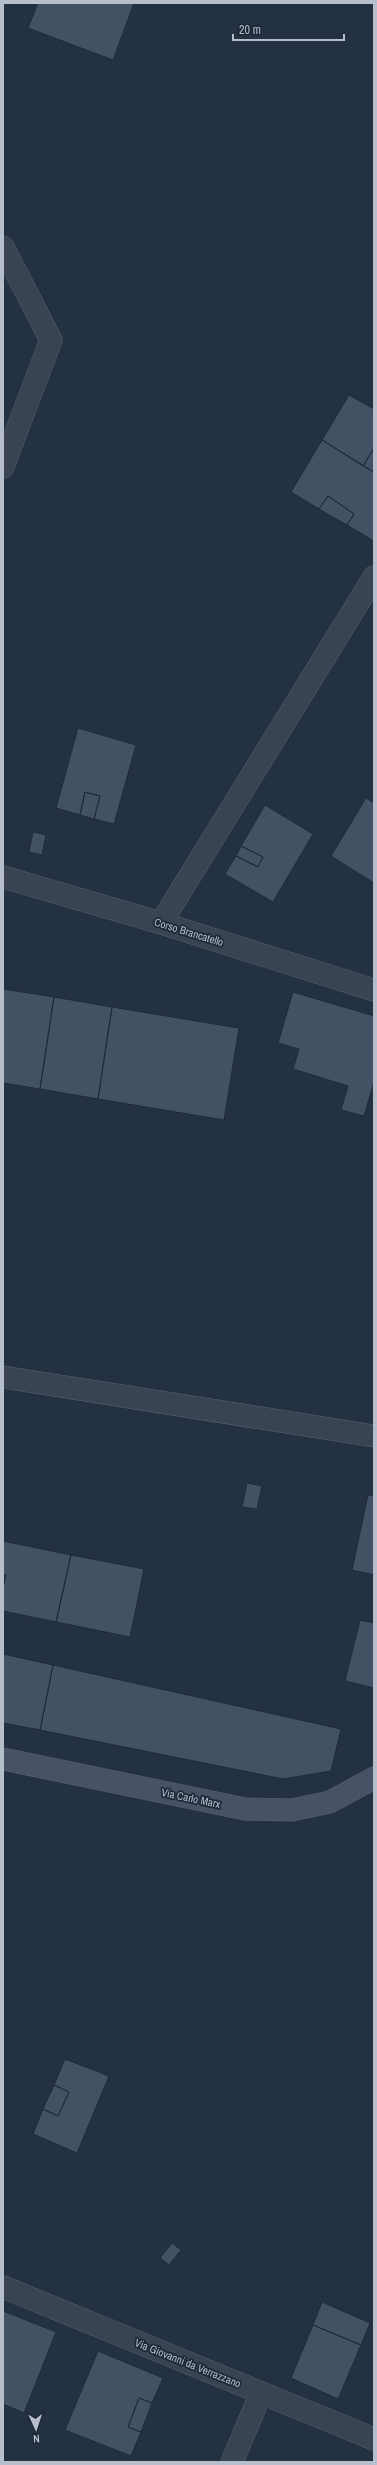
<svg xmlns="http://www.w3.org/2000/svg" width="377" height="2465" font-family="'Archivo Narrow',sans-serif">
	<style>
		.building { fill: #435165; stroke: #202a3a }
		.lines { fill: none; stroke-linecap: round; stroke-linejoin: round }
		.minor-casing { stroke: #576170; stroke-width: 23 }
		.secondary-casing { stroke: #576170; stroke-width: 23 }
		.minor { stroke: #394352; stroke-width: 22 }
		.secondary { stroke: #475266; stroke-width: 22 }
		.labels { text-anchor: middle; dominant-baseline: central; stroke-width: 3.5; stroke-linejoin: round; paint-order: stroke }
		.street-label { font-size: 11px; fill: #b6becc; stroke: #1e2838 }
	</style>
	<rect width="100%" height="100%" fill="#243143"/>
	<path class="building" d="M38 3H134L113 60 28 28Z
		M349 395 374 409V448L363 466 322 440Z
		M322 440 374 472V541L347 525 354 514 328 496 319 509 291 492Z
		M374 448V472L363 466Z
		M328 496 354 514 347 525 319 509Z
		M78 728 136 745 114 824 94 819 100 796 85 792 80 815 56 808Z
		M85 792 100 796 94 819 80 815Z
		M366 798 374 803V883L331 856Z
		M265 805 313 834 273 902 225 874 236 856 258 867 263 857 241 846Z
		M33 832 46 835 42 855 29 852Z
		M241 846 263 857 258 867 236 856Z
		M3 989 54 997 40 1089 3 1083Z
		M293 992 374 1016V1082L364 1116 341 1110 348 1086 293 1069 299 1049 278 1043Z
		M54 997 112 1007 98 1099 40 1089Z
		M112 1007 239 1028 224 1120 98 1099Z
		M247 1483 262 1486 257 1509 242 1507Z
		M368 1495 374 1496V1575L352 1570Z
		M3 1541 71 1555 56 1622 3 1611V1589L6 1575 3 1574Z
		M71 1555 144 1569 130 1637 56 1622Z
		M360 1620 374 1623V1688L345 1681Z
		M3 1654 53 1665 40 1730 3 1723Z
		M53 1665 341 1729 331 1771 283 1779 40 1730Z
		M65 2059 109 2076 77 2153 33 2134 43 2109 58 2116 69 2092 54 2085Z
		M54 2085 69 2092 58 2116 43 2109Z
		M172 2243 181 2250 169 2265 160 2258Z
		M322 2302 370 2323 361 2345 313 2325Z
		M3 2311 56 2332 24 2413 3 2404Z
		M313 2325 361 2345 338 2399 291 2378Z
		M98 2351 163 2378 152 2403 139 2398 128 2427 141 2432 131 2456 65 2430Z
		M139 2398 152 2403 141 2432 128 2427Z"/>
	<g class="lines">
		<defs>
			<path id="minor" d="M3 247 51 340 3 467
				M3 877 161 923 374 990
				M161 923 374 577
				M3 1377 374 1436
				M3 2287 374 2439
				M232 2462 261 2393"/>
			<path id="secondary" d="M3 1759 245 1809 292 1810 330 1802 374 1778"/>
		</defs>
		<use href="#minor" class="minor-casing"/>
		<use href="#secondary" class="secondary-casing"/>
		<use href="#minor" class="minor"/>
		<use href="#secondary" class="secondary"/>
	</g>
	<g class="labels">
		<g class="street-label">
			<text transform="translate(189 932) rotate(17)">Corso Brancatello</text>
			<text transform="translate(191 1798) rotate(12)">Via Carlo Marx</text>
			<text transform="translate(188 2363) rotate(22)">Via Giovanni da Verrazzano</text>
		</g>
	</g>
	<rect width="377" height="2465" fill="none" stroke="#b6becc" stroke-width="8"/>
	<g transform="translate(36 2429) rotate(177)" stroke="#1e2838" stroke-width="3" paint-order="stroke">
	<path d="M0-3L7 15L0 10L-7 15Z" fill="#b6becc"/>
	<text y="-6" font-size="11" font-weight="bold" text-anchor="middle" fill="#b6becc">N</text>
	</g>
	<path d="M233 34v6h111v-6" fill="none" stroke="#b6becc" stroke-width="2"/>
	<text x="239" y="34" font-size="12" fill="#b6becc" stroke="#1e2838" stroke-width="3" paint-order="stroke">20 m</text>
</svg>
